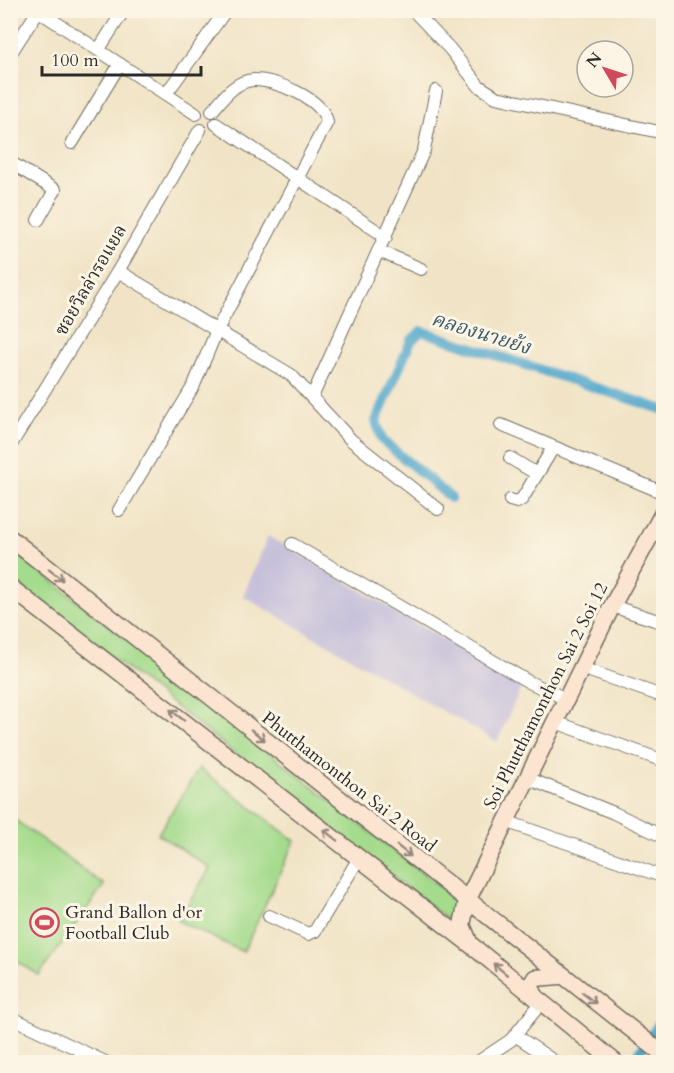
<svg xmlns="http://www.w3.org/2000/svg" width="674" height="1073" font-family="Cardo,'Noto Serif Thai',serif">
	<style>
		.industrial { fill: #c6c0da }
		.green { fill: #a4db8c; stroke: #68835c; stroke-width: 1.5 }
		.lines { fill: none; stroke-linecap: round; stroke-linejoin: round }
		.canal { stroke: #4ea6cb; stroke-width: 10 }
		.street-casing { stroke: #706c61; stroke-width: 14 }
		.secondary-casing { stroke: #706c61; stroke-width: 19 }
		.street { stroke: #fff; stroke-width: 12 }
		.secondary { stroke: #fce5d0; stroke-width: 16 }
		.oneway { stroke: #94887e }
		.labels { text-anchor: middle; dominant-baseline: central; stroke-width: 6; stroke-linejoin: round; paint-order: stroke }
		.street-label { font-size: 18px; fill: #2b2b2b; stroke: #fcf5e5 }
		.poi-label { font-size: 18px; fill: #2b2b2b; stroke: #fcf5e5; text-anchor: start }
		.water-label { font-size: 20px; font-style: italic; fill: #395c6b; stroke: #fcf5e5 }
	</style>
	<rect width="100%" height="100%" fill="#fcf5e5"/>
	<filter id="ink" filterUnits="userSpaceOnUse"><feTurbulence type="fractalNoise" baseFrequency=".0167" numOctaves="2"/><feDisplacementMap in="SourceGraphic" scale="12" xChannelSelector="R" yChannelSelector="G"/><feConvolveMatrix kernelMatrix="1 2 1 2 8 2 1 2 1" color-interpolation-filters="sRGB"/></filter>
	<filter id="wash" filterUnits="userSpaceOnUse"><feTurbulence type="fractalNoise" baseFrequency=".008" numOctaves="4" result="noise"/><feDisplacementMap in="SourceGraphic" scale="24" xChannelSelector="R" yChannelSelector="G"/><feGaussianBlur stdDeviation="1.35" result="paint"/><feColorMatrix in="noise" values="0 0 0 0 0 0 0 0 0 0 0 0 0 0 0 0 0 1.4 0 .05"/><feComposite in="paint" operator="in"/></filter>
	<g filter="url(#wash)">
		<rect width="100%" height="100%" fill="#f1e4c6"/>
		<path class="industrial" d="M268 536 522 685 497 742 243 596Z"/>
		<path class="green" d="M10 548 459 902 453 924 11 578Z
			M199 768 295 841 243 952 178 921 210 868 158 834Z
			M11 817 104 885 39 975 11 958Z"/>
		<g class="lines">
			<path class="canal" d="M451 498 382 440 376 421 411 341 421 331 664 410
				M633 1062 664 1016"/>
		</g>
	</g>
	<g filter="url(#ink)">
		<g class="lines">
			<defs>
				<path id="street" d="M37 10 196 114
					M413 10 450 49 479 86 496 97 664 133
					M99 49 124 10
					M10 54 38 11
					M166 94 226 10
					M216 124 386 237
					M72 143 120 64
					M10 162 55 190 38 220
					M379 251 421 269
					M118 271 291 375 351 440 438 509
					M312 397 424 150 436 91
					M501 425 664 493
					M10 446 118 271 200 130
					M510 458 537 474
					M510 500 517 502 522 499 553 448
					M119 510 194 385 217 330 327 122C323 99 275 79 253 80 235 81 223 98 212 111
					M292 544 529 682 566 699
					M612 606 664 623
					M581 668 662 696
					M555 722 664 761
					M527 778 614 813 664 837
					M505 821 664 877
					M269 916 308 934 315 931 359 858
					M10 1017 105 1062
					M515 1035 555 1062
					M478 1062 511 1040 541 1003"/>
				<path id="secondary" d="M10 538 664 1055
					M10 587 471 945 615 1062
					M470 944 462 925 467 901 612 606 664 511
					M537 999 530 986 535 978 560 976"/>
			</defs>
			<use href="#street" class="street-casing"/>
			<use href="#secondary" class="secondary-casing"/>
			<use href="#street" class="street"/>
			<use href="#secondary" class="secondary"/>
		</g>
		<defs><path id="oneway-shaft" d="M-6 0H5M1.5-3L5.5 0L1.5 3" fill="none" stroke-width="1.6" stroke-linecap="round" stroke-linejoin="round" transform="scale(1.5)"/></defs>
		<g class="oneway">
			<use href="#oneway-shaft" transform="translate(56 575) rotate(38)"/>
			<use href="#oneway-shaft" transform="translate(177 715) rotate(-142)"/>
			<use href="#oneway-shaft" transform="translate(258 735) rotate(38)"/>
			<use href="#oneway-shaft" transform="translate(330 835) rotate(-142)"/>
			<use href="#oneway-shaft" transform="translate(404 851) rotate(38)"/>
			<use href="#oneway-shaft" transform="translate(500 969) rotate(-140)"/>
			<use href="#oneway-shaft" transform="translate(589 998) rotate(38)"/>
		</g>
	</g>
	<defs>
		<symbol id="stadium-ring" viewBox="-11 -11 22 22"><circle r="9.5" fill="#fcf5e5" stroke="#d1495b" stroke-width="1.5"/><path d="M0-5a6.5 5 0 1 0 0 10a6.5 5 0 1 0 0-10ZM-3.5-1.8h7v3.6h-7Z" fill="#d1495b"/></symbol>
	</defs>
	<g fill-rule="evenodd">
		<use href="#stadium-ring" x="28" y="906" width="33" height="33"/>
	</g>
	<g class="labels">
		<g class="street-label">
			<text transform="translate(91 280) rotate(-60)">ซอยวิลล่ารอแยล</text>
			<text transform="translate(546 696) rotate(-63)">Soi Phutthamonthon Sai 2 Soi 12</text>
			<text transform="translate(349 782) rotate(38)">Phutthamonthon Sai 2 Road</text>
		</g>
		<g class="poi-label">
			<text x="65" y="912">Grand Ballon d'or<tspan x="65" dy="21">Football Club</tspan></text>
		</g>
		<g class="water-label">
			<text transform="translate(481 333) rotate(17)">คลองนายย้ง</text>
		</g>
	</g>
	<rect width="674" height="1073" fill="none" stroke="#fcf5e5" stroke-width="36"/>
	<g transform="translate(605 69) rotate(309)"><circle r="28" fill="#fcf5e5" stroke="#a8a49b" stroke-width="1.5"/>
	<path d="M0-4.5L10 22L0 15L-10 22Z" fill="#d1495b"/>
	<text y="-9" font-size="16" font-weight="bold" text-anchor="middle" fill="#2b2b2b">N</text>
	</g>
	<path d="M42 66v9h159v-9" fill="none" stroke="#2b2b2b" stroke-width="3"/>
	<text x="51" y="66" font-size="18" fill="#2b2b2b" stroke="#fcf5e5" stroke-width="4.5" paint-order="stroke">100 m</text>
</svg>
